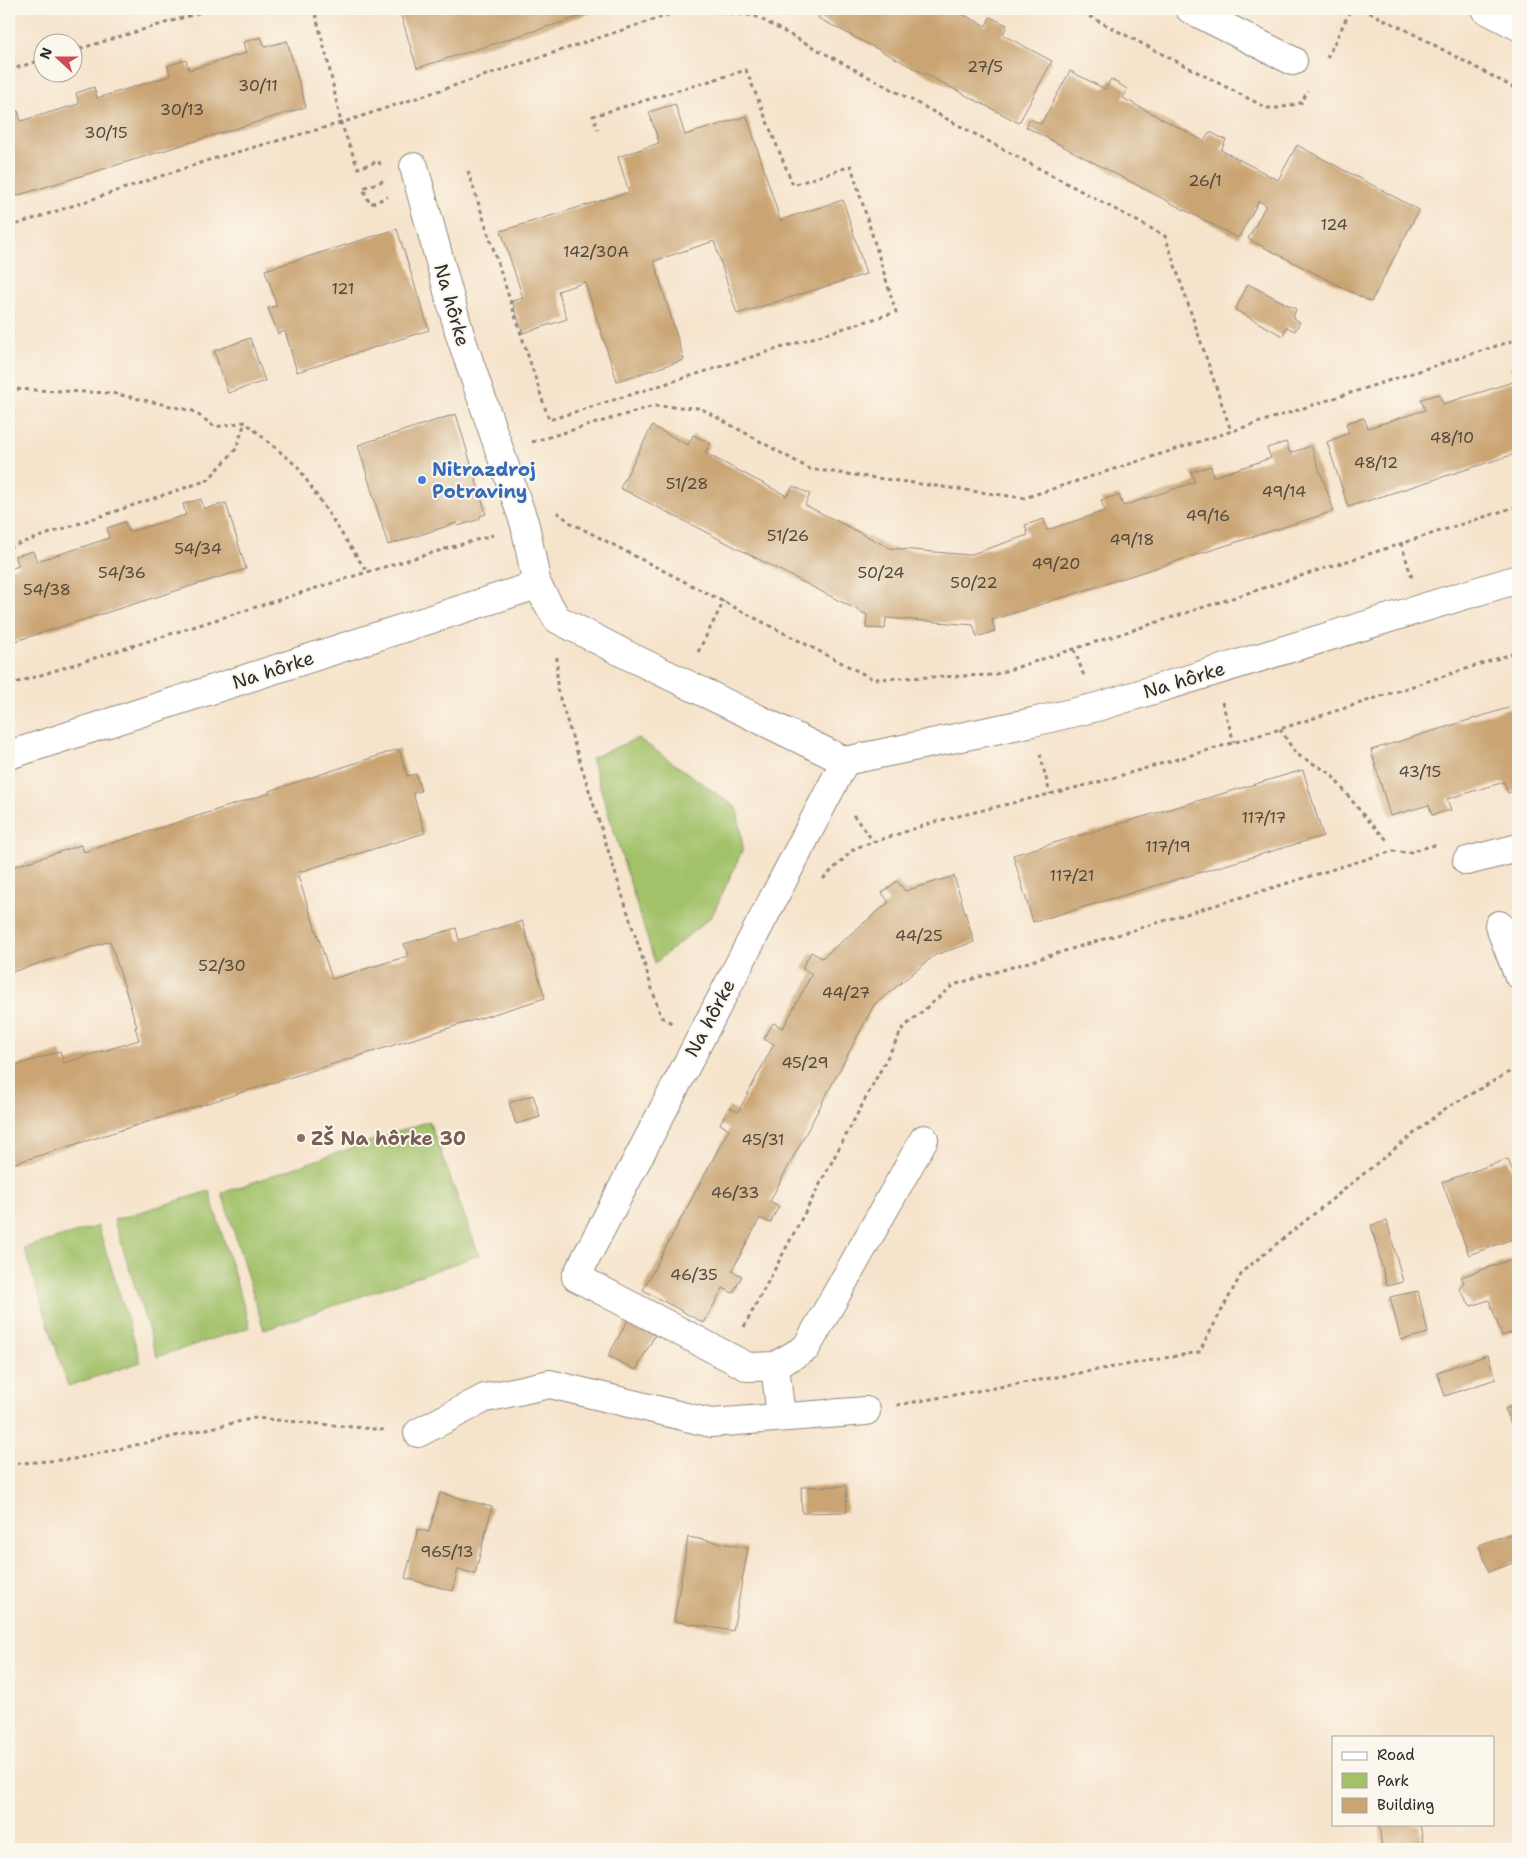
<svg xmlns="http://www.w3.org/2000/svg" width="1527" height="1858" font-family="'Shantell Sans',sans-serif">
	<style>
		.green { fill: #a2c169; stroke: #66764a }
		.building { fill: #caa473 }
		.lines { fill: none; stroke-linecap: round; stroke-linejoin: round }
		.minor-casing { stroke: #90877b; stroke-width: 30 }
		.tertiary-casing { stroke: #90877b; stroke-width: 30 }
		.path { stroke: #90877b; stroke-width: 3; stroke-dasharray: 4 4; stroke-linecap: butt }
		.minor { stroke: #fff; stroke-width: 28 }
		.tertiary { stroke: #fff; stroke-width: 28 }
		.shop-dot { fill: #3f7fe0; stroke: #fbf7ec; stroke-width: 2 }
		.education-dot { fill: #8d6e63; stroke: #fbf7ec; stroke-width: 2 }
		.labels { text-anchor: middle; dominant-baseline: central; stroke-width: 4; stroke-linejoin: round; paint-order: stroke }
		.number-label { font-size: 16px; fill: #53493d }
		.street-label { font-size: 19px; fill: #2b2b2b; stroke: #fbf7ec }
		.shop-label { font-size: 19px; font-weight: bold; fill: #366cbe; stroke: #fbf7ec; text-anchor: start }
		.education-label { font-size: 19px; font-weight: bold; fill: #785e54; stroke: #fbf7ec; text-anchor: start }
	</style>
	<rect width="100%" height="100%" fill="#fbf7ec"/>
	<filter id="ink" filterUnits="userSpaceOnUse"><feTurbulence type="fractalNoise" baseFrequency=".02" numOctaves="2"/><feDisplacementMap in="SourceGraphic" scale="10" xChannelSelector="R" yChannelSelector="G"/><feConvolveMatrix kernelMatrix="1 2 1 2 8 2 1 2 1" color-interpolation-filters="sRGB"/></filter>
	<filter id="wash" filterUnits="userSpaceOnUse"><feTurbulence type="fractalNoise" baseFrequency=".0096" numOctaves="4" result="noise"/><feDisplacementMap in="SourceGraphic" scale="20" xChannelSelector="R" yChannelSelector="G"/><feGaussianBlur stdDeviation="1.12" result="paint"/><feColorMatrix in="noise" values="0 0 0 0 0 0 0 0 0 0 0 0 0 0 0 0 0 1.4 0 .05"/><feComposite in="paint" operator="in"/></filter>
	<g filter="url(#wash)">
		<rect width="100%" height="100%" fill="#f6e3cb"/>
		<path class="green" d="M638 738 737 808 743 849 712 916 655 963 591 758Z
			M429 1121 479 1255 264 1330 222 1193Z
			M209 1191 250 1327 157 1357 114 1220Z
			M98 1226 141 1362 68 1386 24 1248Z"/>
		<g id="blocks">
			<path class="building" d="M399 9H604L417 68Z
				M823 9H952L986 26 990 17 1007 25 1003 35 1052 61 1019 123 818 18Z
				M261 37 265 47 287 41 306 107 9 198V114L18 111 21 121 58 110 79 104 76 93 94 87 97 98 170 76 168 66 186 60 189 70 246 53 243 42Z
				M1070 71 1105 89 1111 79 1127 89 1123 98 1204 141 1210 132 1226 140 1221 150 1278 180 1297 145 1419 210 1371 302 1248 239 1266 205 1259 201 1238 238 1026 127 1030 119 1041 124Z
				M675 104 685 135 747 116 780 220 843 200 866 274 737 314 714 241 654 261 684 360 617 381 585 282 558 291 567 319 523 333 512 301 523 298 501 231 629 192 618 157 659 143 649 112Z
				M397 229 429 330 297 372 285 331 278 334 268 308 277 306 265 270Z
				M1248 284 1296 309 1293 318 1300 322 1295 331 1286 327 1283 336 1235 310Z
				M250 338 265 381 228 393 214 351Z
				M1518 368V453L1348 507 1327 442 1349 433 1346 423 1364 418 1368 428 1425 410 1421 399 1439 394 1443 404 1516 381 1512 370Z
				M456 414 486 514 480 516V519L458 526 457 523 388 545 358 445Z
				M652 426 688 445 693 435 710 443 705 453 787 496 793 486 810 494 805 505 890 548 969 555 1028 535 1025 525 1044 519 1047 530 1105 511 1101 500 1119 495 1123 506 1195 482 1191 472 1211 466 1213 477 1271 458 1267 448 1286 442 1290 453 1311 446 1334 511 992 620 995 631 977 637 973 625 925 621 886 618 885 629 866 628 867 615 620 488Z
				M201 499 204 509 226 503 246 569 9 643V569L19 566 15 556 33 551 37 561 73 550 109 538 107 528 125 522 129 532 186 515 183 504Z
				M1518 705V789L1508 793 1504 782 1447 799 1451 810 1432 815 1429 805 1390 816 1371 750Z
				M399 749 407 776 416 774 421 791 413 793 425 833 299 872 300 875 298 876 332 979 408 956 404 944 456 928 459 940 522 921 545 998 9 1165V1080L12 1079 9 1068 60 1051 64 1063 139 1040 135 1027H137L110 941 9 973V868L81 845 84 852 270 793 269 791Z
				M1303 770 1323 836 1033 922 1013 855Z
				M954 876 974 942 935 955 874 1005 770 1201 779 1206 770 1223 760 1218 732 1271 742 1276 733 1293 723 1288 704 1323 643 1290 729 1129 720 1124 729 1107 738 1112 774 1044 764 1039 773 1023 783 1028 812 974 802 968 811 952 822 958 889 902 882 893 897 881 905 891Z
				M533 1095 540 1117 516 1124 509 1103Z
				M1508 1159 1518 1187V1237L1469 1255 1442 1182Z
				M1387 1221 1403 1282 1387 1286 1371 1225Z
				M1518 1257V1330L1502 1336 1489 1300 1471 1306 1459 1289 1464 1282 1461 1277Z
				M1418 1291 1428 1333 1401 1340 1390 1297Z
				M628 1320 655 1335 636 1370 608 1356Z
				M1488 1355 1496 1379 1445 1396 1437 1372Z
				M1518 1404V1444L1505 1409Z
				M846 1486 847 1512 802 1513 801 1487Z
				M440 1493 492 1507 475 1574 458 1569 453 1591 405 1578 418 1529 429 1532Z
				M1518 1531V1561L1489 1572 1479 1545Z
				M688 1537 748 1548 733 1631 674 1621Z
				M1379 1824H1420L1424 1849H1382Z"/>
		</g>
	</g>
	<g filter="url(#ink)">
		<use href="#blocks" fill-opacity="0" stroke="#90877b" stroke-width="1"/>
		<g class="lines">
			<defs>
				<path id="minor" d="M1190 9 1293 61
					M414 167 460 335 525 525 537 585
					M9 755 537 585 557 619 631 657 845 761 1033 722 1097 707 1518 579
					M845 761 576 1277 748 1367 775 1366 806 1348 924 1139
					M1467 861 1518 848
					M1499 925 1518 974
					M775 1366 781 1417
					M418 1433 485 1398 550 1384 711 1423 866 1411"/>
				<path id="tertiary" d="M1485 9 1518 26"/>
			</defs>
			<use href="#minor" class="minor-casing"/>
			<use href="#tertiary" class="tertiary-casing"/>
			<path class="path" d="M691 9 755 16 1165 236 1231 431
				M1075 9 1267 108H1279L1301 103 1308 91
				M1362 9 1410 32 1518 90
				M72 51 212 9
				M1327 58 1351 9
				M9 70 42 60
				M380 165 379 161 358 168 341 123 686 9
				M468 171 549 420 896 312 851 166 793 185 746 70 593 116 598 130
				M383 181 363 188 370 204 388 197
				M9 227 212 159 341 123 328 62 314 9
				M9 389 112 393 193 411 215 427 245 422 298 467 367 572
				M532 442 654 406 700 408 810 469 1024 498 1518 339
				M557 512 571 523 873 679 993 675 1518 506
				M1401 543 1412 578
				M9 547 208 480 236 449 245 422
				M1074 649 1084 676
				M698 652 724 601
				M557 657V689L661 1017 672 1023
				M9 685 367 572 493 535
				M1222 702 1234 742
				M1280 729 1296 754 1330 773 1365 817 1389 842
				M1040 754 1050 794
				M853 815 874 842
				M823 879 855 848 938 821 1099 782 1280 729 1518 652
				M744 1327 903 1028 953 985 1393 851 1407 853 1438 844
				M897 1405 1199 1352 1243 1271 1443 1110 1518 1067
				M9 1464 74 1459 255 1418 385 1430"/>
			<use href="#minor" class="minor"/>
			<use href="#tertiary" class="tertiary"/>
		</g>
	</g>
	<circle class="shop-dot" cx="422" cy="480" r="5"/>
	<circle class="education-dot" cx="301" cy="1138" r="5"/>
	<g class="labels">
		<g class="number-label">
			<text x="985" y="66">27/5</text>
			<text x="258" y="85">30/11</text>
			<text x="182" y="109">30/13</text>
			<text x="106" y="132">30/15</text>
			<text x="1205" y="180">26/1</text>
			<text x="1334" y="224">124</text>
			<text x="596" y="251">142/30A</text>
			<text x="343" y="288">121</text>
			<text x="1452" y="437">48/10</text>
			<text x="1376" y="462">48/12</text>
			<text x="687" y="483">51/28</text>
			<text x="1284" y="491">49/14</text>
			<text x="1208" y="515">49/16</text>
			<text x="788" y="535">51/26</text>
			<text x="1132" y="539">49/18</text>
			<text x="198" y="548">54/34</text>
			<text x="1056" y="563">49/20</text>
			<text x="122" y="572">54/36</text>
			<text x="881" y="572">50/24</text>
			<text x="974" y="582">50/22</text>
			<text x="47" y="589">54/38</text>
			<text x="1420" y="771">43/15</text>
			<text x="1264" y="817">117/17</text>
			<text x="1168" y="846">117/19</text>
			<text x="1072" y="875">117/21</text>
			<text x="919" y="935">44/25</text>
			<text x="222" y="965">52/30</text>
			<text x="846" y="992">44/27</text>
			<text x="805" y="1062">45/29</text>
			<text x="763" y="1139">45/31</text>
			<text x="735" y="1192">46/33</text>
			<text x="694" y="1274">46/35</text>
			<text x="447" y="1551">965/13</text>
		</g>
		<g class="street-label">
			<text transform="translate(452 305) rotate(74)">Na hôrke</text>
			<text transform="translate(273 670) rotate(-18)">Na hôrke</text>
			<text transform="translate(1184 680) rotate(-17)">Na hôrke</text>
			<text transform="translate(710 1018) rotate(-62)">Na hôrke</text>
		</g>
		<g class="shop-label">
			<text x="432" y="469">Nitrazdroj<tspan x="432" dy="22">Potraviny</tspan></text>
		</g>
		<g class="education-label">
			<text x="311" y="1138">ZŠ Na hôrke 30</text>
		</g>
	</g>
	<rect width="1527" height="1858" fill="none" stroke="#fbf7ec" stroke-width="30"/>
	<rect x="1332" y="1736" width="162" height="90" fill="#fbf7ec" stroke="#a8a59f"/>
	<rect x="1342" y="1752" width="25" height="8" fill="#ffffff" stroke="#a8a59f"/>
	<text x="1377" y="1760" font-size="15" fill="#2b2b2b">Road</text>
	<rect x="1342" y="1773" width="25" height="15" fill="#a2c169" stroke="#a8a59f"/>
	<text x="1377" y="1786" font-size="15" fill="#2b2b2b">Park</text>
	<rect x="1342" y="1798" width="25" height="15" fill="#caa473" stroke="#a8a59f"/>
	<text x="1377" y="1810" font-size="15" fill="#2b2b2b">Building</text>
	<g transform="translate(58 58) rotate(291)"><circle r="24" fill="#fbf7ec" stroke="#a8a59f"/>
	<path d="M0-4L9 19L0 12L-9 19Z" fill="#d1495b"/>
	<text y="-8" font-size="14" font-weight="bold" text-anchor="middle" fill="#2b2b2b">N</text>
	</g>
</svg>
